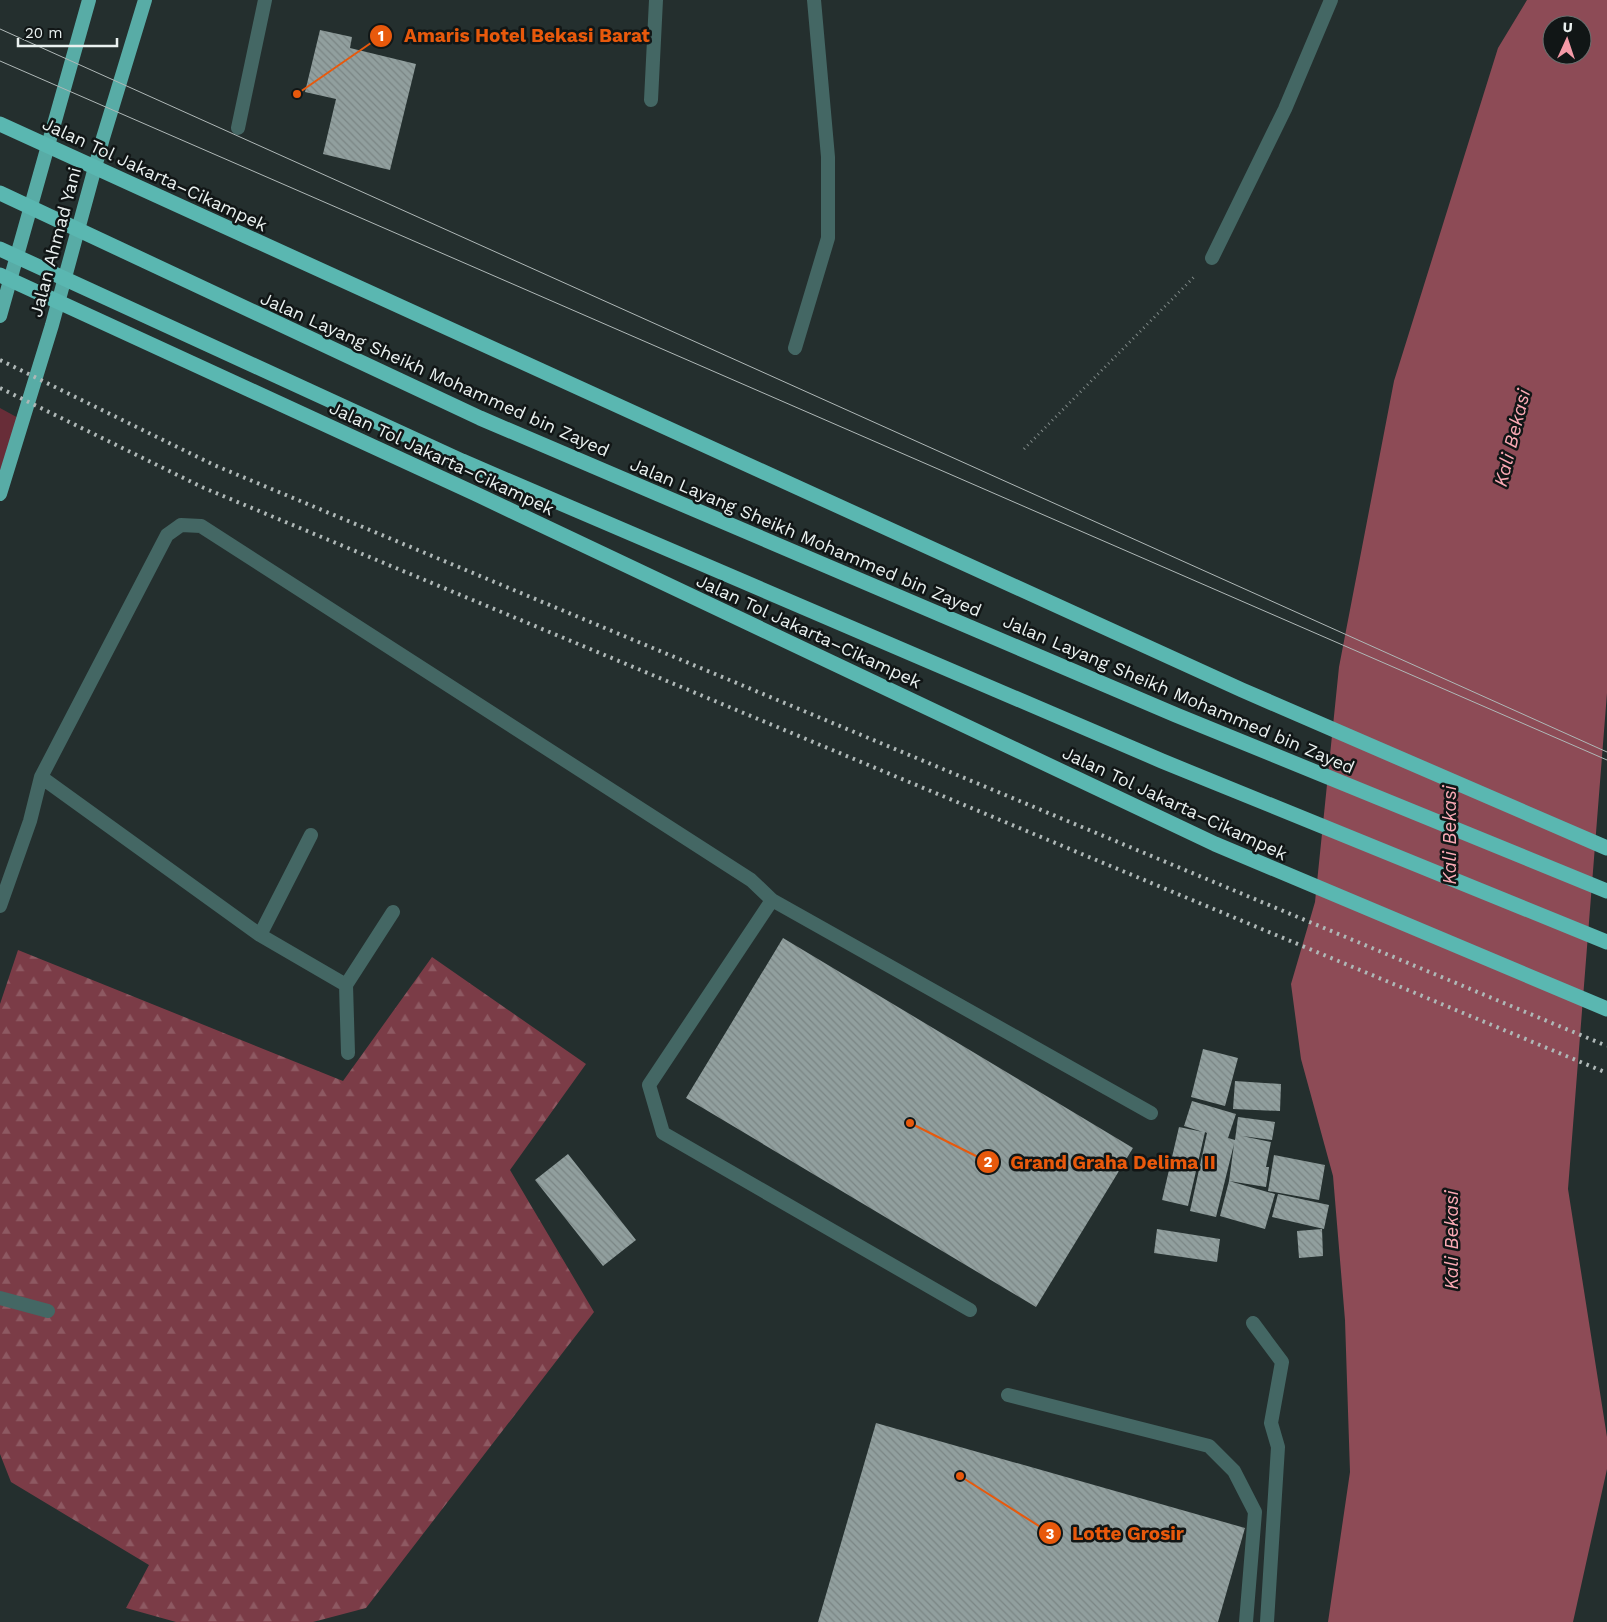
<svg xmlns="http://www.w3.org/2000/svg" width="1607" height="1622" font-family="'Work Sans',sans-serif">
	<style>
		.grass { fill: #682d38 }
		.forest { fill: url(#forest-firs) }
		.water { fill: #8d4b56; fill-rule: evenodd }
		.building { fill: url(#building-back-hatch) }
		.lines { fill: none; stroke-linecap: round; stroke-linejoin: round }
		.path { stroke: #818a89; stroke-width: 3; stroke-dasharray: 1 4; stroke-linecap: butt }
		.service { stroke: #446764; stroke-width: 14 }
		.minor { stroke: #446764; stroke-width: 14 }
		.trunk { stroke: #58aca6; stroke-width: 14 }
		.motorway { stroke: #5ab7b1; stroke-width: 15 }
		.tram { stroke: #afb8b7; stroke-width: 1 }
		.rail { stroke: #afb8b7; stroke-width: 4; stroke-dasharray: 2.5 5; stroke-linecap: butt }
		.labels { text-anchor: middle; dominant-baseline: central; stroke-width: 5; stroke-linejoin: round; paint-order: stroke }
		.street-label { font-size: 18px; fill: #eaf1f0; stroke: #111616 }
		.water-label { font-size: 19px; font-style: italic; fill: #fbaab5; stroke: #111616 }
		.leader { fill: none; stroke: #e8590c; stroke-width: 2 }
		.callout-dot { fill: #e8590c; stroke: #111616; stroke-width: 2 }
		.mark-label { font-size: 15px; text-anchor: middle; font-weight: bold; fill: #fff }
		.callout-label { font-size: 19px; text-anchor: middle; font-weight: bold; fill: #e8590c; stroke: #111616; stroke-width: 5; stroke-linejoin: round; paint-order: stroke }
	</style>
	<defs>
		<pattern id="forest-firs" width="22" height="20" patternUnits="userSpaceOnUse" patternTransform="scale(1.25)"><rect width="22" height="20" fill="#7b3c47"/><path d="M5 1l3.5 6h-7zM16 11l3.5 6h-7z" fill="#8e5962"/></pattern>
		<pattern id="building-back-hatch" width="6" height="6" patternUnits="userSpaceOnUse" patternTransform="scale(1.25)"><rect width="6" height="6" fill="#919f9e"/><path d="M-1 5l2 2M0 0l6 6M5-1l2 2" fill="none" stroke="#7a8584"/></pattern>
	</defs>
	<rect width="100%" height="100%" fill="#242f2e"/>
	<path class="grass" d="M0 408 22 420 0 494Z"/>
	<path class="forest" d="M18 950 343 1081 432 957 586 1064 510 1170 594 1312 366 1608 313 1622H176L126 1608 149 1565 11 1482 0 1454V1004Z"/>
	<path class="water" d="M1527 0H1607V693L1568 1189 1607 1437V1469L1573 1622H1328L1350 1472 1345 1320 1333 1176 1301 1059 1291 984 1315 902 1339 667 1394 381 1498 48ZM1552 25H1582V55H1552Z"/>
	<path class="building" d="M320 30 352 37 350 48 416 64 390 170 323 154 336 99 305 92Z
		M783 938 1133 1148 1036 1307 686 1098Z
		M1203 1049 1238 1058 1225 1106 1191 1097Z
		M1235 1081 1281 1084 1280 1111 1233 1109Z
		M1192 1101 1236 1114 1228 1138 1235 1140 1238 1117 1275 1122 1272 1140 1242 1136 1271 1142 1266 1167H1269L1266 1187 1229 1181 1234 1144 1216 1217 1190 1211 1207 1133 1205 1132 1188 1206 1162 1200 1179 1127 1203 1132 1184 1126Z
		M568 1154 636 1240 603 1266 535 1180Z
		M1274 1155 1325 1165 1319 1200 1268 1191Z
		M1229 1181 1275 1194 1265 1229 1220 1216Z
		M1278 1194 1329 1205 1324 1229 1272 1217Z
		M1157 1229 1220 1239 1217 1262 1154 1253Z
		M1322 1229 1323 1256 1299 1258 1297 1231Z
		M876 1423 1245 1528 1218 1622H818Z"/>
	<g class="lines">
		<path class="path" d="M1024 449 1196 275"/>
		<path class="service" d="M651 100 656 0
			M238 128 265 0
			M41 777 260 935 346 985 348 1053
			M772 900 649 1085 663 1133 970 1310
			M0 906 30 821 41 777 167 535 181 525 201 526 751 880 772 900 1151 1113
			M260 935 311 835
			M346 985 393 912
			M0 1298 48 1311
			M1008 1395 1209 1446 1234 1471 1255 1512 1246 1622"/>
		<path class="minor" d="M1212 258 1285 109 1331 0
			M795 348 828 238V157L814 0
			M1253 1323 1282 1362 1271 1423 1278 1447 1267 1622"/>
		<path class="trunk" d="M0 316 89 0
			M0 494 52 325 103 138 145 0"/>
		<path class="motorway" d="M0 124 1242 690 1607 848
			M0 193 480 418 1176 715 1607 891
			M0 249 462 461 1162 761 1607 942
			M0 275 476 494 1215 844 1607 1009"/>
		<path class="tram" d="M0 29 1607 752
			M0 61 1607 760"/>
		<path class="rail" d="M0 360 214 465 1607 1046
			M0 388 204 488 1607 1073"/>
	</g>
	<g class="labels">
		<g class="street-label">
			<text transform="translate(155 174) rotate(25)">Jalan Tol Jakarta–Cikampek</text>
			<text transform="translate(55 242) rotate(-75)">Jalan Ahmad Yani</text>
			<text transform="translate(435 374) rotate(24)">Jalan Layang Sheikh Mohammed bin Zayed</text>
			<text transform="translate(442 458) rotate(25)">Jalan Tol Jakarta–Cikampek</text>
			<text transform="translate(806 537) rotate(23)">Jalan Layang Sheikh Mohammed bin Zayed</text>
			<text transform="translate(809 631) rotate(25)">Jalan Tol Jakarta–Cikampek</text>
			<text transform="translate(1179 694) rotate(23)">Jalan Layang Sheikh Mohammed bin Zayed</text>
			<text transform="translate(1175 803) rotate(25)">Jalan Tol Jakarta–Cikampek</text>
		</g>
		<g class="water-label">
			<text transform="translate(1512 438) rotate(-76)">Kali Bekasi</text>
			<text transform="translate(1449 835) rotate(-90)">Kali Bekasi</text>
			<text transform="translate(1451 1240) rotate(-90)">Kali Bekasi</text>
		</g>
	</g>
	<path class="leader" d="M297 94L381 36M910 1123L988 1162M960 1476L1050 1533"/>
	<g class="callout-dot">
		<circle cx="297" cy="94" r="5"/>
		<circle cx="910" cy="1123" r="5"/>
		<circle cx="960" cy="1476" r="5"/>
		<circle cx="381" cy="36" r="12"/>
		<circle cx="988" cy="1162" r="12"/>
		<circle cx="1050" cy="1533" r="12"/>
	</g>
	<g class="mark-label">
		<text x="381" y="41">1</text>
		<text x="988" y="1167">2</text>
		<text x="1050" y="1539">3</text>
	</g>
	<g class="callout-label">
		<text x="527" y="42">Amaris Hotel Bekasi Barat</text>
		<text x="1113" y="1169">Grand Graha Delima II</text>
		<text x="1128" y="1540">Lotte Grosir</text>
	</g>
	<g transform="translate(1567 40) rotate(3)"><circle r="24" fill="#111616" stroke="#686e6d"/>
	<path d="M0-4L9 19L0 12L-9 19Z" fill="#f49aa7"/>
	<text y="-8" font-size="14" font-weight="bold" text-anchor="middle" fill="#eaf1f0">U</text>
	</g>
	<path d="M18 38v8h99v-8" fill="none" stroke="#eaf1f0" stroke-width="2.5"/>
	<text x="25" y="38" font-size="15" fill="#eaf1f0" stroke="#111616" stroke-width="4" paint-order="stroke">20 m</text>
</svg>
